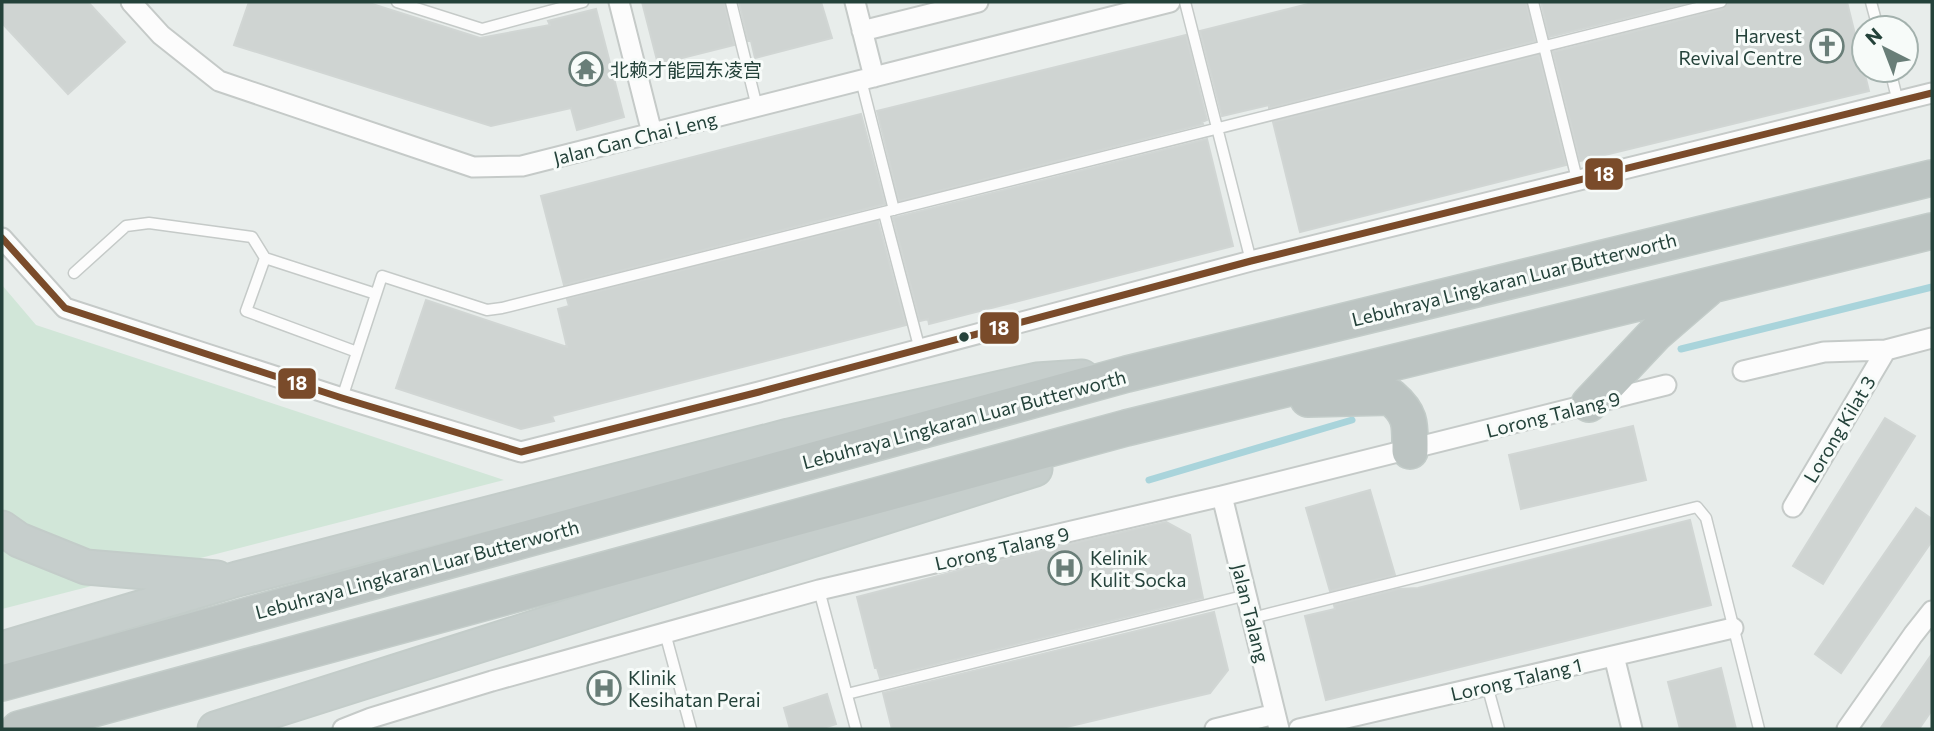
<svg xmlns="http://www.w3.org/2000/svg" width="1934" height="731" font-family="Commissioner,'Noto Sans SC',sans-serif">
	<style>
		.green { fill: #d1e6d8 }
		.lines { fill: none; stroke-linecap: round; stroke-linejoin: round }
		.stream { stroke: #a9d4db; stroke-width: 7 }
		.building { fill: #cfd4d2; stroke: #d1d6d4; stroke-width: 2 }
		.service-casing { stroke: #c5cac8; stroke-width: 13 }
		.minor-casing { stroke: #c5cac8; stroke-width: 23 }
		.trunk-casing { stroke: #c3ccc9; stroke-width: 37 }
		.motorway-casing { stroke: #c3ccc9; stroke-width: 38 }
		.service { stroke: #fcfcfc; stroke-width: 10 }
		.minor { stroke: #fcfcfc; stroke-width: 19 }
		.trunk { stroke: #c6cecc; stroke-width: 33 }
		.motorway { stroke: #bcc4c2; stroke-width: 35 }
		.bus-1-casing { stroke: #f7fbf9; stroke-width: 12 }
		.bus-1 { stroke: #7a4b2a; stroke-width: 7 }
		.bus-dot { fill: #24423a; stroke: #f7fbf9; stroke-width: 2.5 }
		.labels { text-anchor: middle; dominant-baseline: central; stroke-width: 6; stroke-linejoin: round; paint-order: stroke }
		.poi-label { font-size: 19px; fill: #24423a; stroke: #f7fbf9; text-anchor: start }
		.street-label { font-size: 19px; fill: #24423a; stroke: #f7fbf9 }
		.line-badge { stroke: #f7fbf9; stroke-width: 2.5 }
		.badge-label { font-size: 19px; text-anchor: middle; font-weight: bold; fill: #fff }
	</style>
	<rect width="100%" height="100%" fill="#e8edeb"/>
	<path class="green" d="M2 285 36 325 504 480 2 609Z"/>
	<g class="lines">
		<path class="stream" d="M1681 349 1932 287
			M1149 480 1352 420"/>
	</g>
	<path class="building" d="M2 2H88L125 42 68 94 2 23Z
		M249 2H366L480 38 550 25 548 21 596 9 624 117 577 130 571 108 491 126 234 45Z
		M642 2H724L734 45 658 64Z
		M739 2H821L832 38 755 58 751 41H748Z
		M1316 2H1526L1535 41 1269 108V105L1222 116 1200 31Z
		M1541 2H1691L1549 37Z
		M1728 2H1847L1869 91 1580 161 1553 52 1723 9Z
		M1186 35 1207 120 1202 122 1203 124 899 201 877 111Z
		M1539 55 1566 165 1300 232 1273 122Z
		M861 114 885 204 564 285 541 196Z
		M1207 139 1233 246 929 324 928 319 920 321 893 218Z
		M878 221 906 325 552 416 554 421 521 429 396 388 426 300 567 347 558 309 569 306 567 299Z
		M1885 418 1915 436 1823 584 1793 566Z
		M1633 426 1646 480 1521 509 1509 455Z
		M1370 490 1395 575 1330 591 1306 508Z
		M1916 508 1932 519V541L1841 673 1815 654Z
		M1690 520 1711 605 1326 700 1305 616 1335 609 1334 605 1399 589 1418 588Z
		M1166 522 1190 535 1203 598 880 678 877 668H875L857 597 992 562Z
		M1214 612 1228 670 1210 693 1058 729H892L883 693Z
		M1932 654V710L1919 729H1880Z
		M1721 668 1736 729H1680L1668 682Z
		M827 694 836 724 820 729H790L784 708Z"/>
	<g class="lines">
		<defs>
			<path id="service" d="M397 2 482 29 583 2
				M731 2 757 107
				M1185 2 1251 261
				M1533 2 1577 179
				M1871 2 1878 28
				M1890 70 1898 102
				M861 80 894 210
				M884 213 920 350
				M265 258 376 294
				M74 273 126 226 149 223 252 237 265 258 246 311 357 352
				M342 398 382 276 487 310 502 308 1721 2
				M819 590 856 729
				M1252 618 1697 507 1706 518 1759 729
				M665 633 691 729
				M1487 685 1499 729
				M847 694 1247 595"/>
			<path id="minor" d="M131 2 161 35 219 81 473 167 522 166 1170 2
				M619 2 652 133
				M855 2 874 77
				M862 31 978 2
				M2 238 65 308 342 398 521 452 759 392 1251 261 1932 93
				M1743 371 1824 352 1886 350 1932 338
				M1222 496 1279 729
				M1793 507 1886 350
				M1614 656 1632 729
				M343 729 371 718 492 681 819 590 1222 496 1666 385
				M1215 729 1275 714
				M1299 729 1733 628
				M1847 729 1913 635 1932 611"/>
			<path id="trunk" d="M2 528 19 540 86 567 217 578
				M2 649 237 579 789 436 1037 380 1082 377
				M215 729 1035 469"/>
			<path id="motorway" d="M1308 399 1391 397C1412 415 1410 425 1410 451
				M1589 404 1655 334 1707 289
				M2 683 1127 374 1932 178
				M19 729 1126 428 1932 231"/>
		</defs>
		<use href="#service" class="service-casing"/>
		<use href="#minor" class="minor-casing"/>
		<use href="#trunk" class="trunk-casing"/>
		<use href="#motorway" class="motorway-casing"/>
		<use href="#service" class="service"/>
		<use href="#minor" class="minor"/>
		<use href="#trunk" class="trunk"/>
		<use href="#motorway" class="motorway"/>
		<defs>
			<path id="bus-1" d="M2 238 65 308 342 398 521 452 759 392 1251 261 1932 93"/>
		</defs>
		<use href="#bus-1" class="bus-1-casing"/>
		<use href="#bus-1" class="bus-1"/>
	</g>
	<defs>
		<symbol id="church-ring" viewBox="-11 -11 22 22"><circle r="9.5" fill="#f7fbf9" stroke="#697e78" stroke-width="1.5"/><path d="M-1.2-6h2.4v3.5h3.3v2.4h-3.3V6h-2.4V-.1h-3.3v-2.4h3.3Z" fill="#697e78"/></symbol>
		<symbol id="temple-ring" viewBox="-11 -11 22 22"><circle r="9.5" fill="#f7fbf9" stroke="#697e78" stroke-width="1.5"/><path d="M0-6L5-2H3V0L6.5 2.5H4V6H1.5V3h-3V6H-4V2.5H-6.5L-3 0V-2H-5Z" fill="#697e78"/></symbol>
		<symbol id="hospital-ring" viewBox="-11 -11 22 22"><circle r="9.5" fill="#f7fbf9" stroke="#697e78" stroke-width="1.5"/><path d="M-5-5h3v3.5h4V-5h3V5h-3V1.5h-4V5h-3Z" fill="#697e78"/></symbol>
	</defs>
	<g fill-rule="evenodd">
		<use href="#church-ring" x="1808" y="27" width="38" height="38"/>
		<use href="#temple-ring" x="567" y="50" width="38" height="38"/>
		<use href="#hospital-ring" x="1046" y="549" width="38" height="38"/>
		<use href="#hospital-ring" x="585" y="669" width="38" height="38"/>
	</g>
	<circle class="bus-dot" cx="964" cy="337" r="6"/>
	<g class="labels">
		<g class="poi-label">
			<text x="1802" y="35" text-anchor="end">Harvest<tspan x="1802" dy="22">Revival Centre</tspan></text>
			<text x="610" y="69">北赖才能园东凌宫</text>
			<text x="1090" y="557">Kelinik<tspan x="1090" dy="22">Kulit Socka</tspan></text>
			<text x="628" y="677">Klinik<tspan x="628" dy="22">Kesihatan Perai</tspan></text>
		</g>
		<g class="street-label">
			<text transform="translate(635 138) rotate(-14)">Jalan Gan Chai Leng</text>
			<text transform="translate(1514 279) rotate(-14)">Lebuhraya Lingkaran Luar Butterworth</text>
			<text transform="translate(1553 414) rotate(-14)">Lorong Talang 9</text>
			<text transform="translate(964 419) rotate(-15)">Lebuhraya Lingkaran Luar Butterworth</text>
			<text transform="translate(1839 429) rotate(-59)">Lorong Kilat 3</text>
			<text transform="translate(1002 548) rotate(-13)">Lorong Talang 9</text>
			<text transform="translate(417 569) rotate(-15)">Lebuhraya Lingkaran Luar Butterworth</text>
			<text transform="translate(1251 613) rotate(76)">Jalan Talang</text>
			<text transform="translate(1516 679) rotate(-13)">Lorong Talang 1</text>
		</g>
	</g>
	<g class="line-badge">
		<rect x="1584" y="157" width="40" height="34" rx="7" fill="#7a4b2a"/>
		<rect x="979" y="311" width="41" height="34" rx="7" fill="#7a4b2a"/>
		<rect x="277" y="367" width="40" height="33" rx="7" fill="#7a4b2a"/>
	</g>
	<g class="badge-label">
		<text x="1604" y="181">18</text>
		<text x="999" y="335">18</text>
		<text x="297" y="390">18</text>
	</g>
	<rect width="1934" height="731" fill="none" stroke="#24423a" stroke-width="7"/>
	<g transform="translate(1885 49) rotate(318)"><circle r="33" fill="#f7fbf9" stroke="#a3b1ad" stroke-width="2"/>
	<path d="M0-5L12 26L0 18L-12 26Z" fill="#697e78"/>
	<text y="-10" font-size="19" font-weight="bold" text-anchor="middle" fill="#24423a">N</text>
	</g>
</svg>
